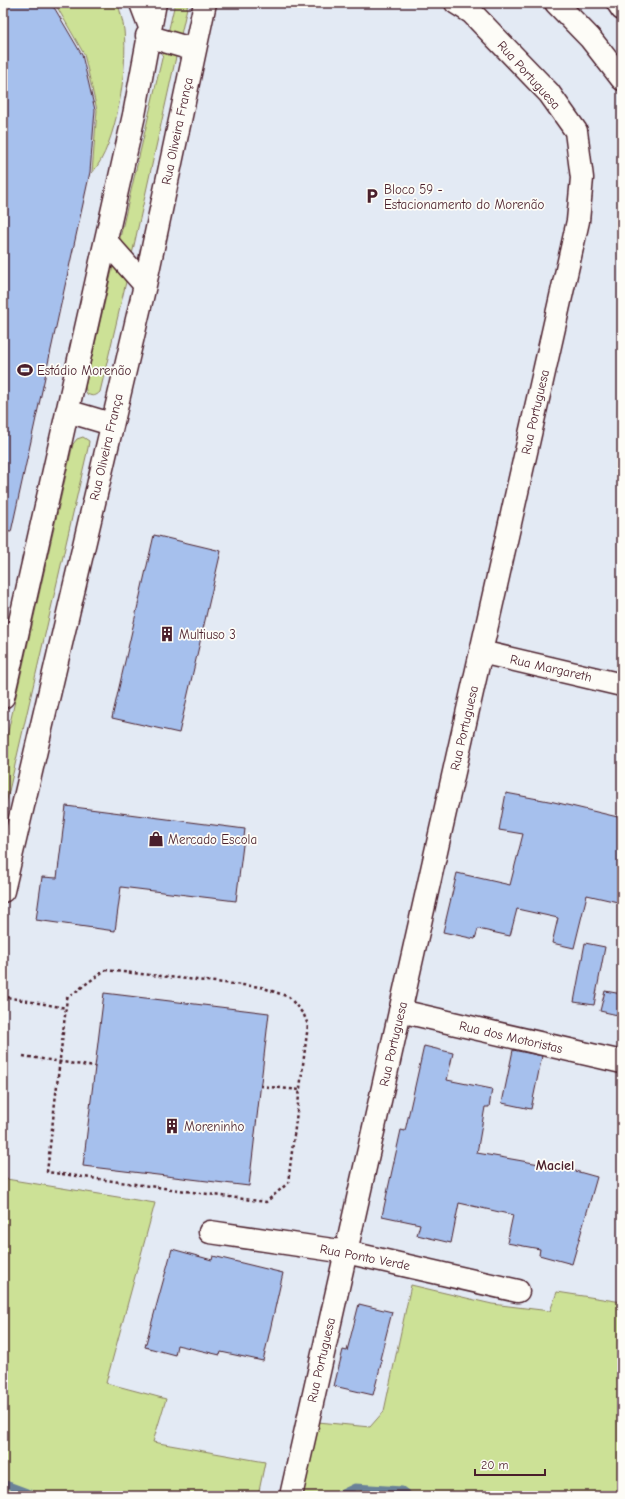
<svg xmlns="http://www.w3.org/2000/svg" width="625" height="1499" font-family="'Comic Neue',sans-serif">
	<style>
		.green { fill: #cce196; stroke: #8b8060 }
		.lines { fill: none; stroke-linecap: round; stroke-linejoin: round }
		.stream { stroke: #6a8298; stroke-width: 7 }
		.building { fill: #a6c0ed; stroke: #4a1f2b }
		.lane-casing { stroke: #4a1f2b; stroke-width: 14 }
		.street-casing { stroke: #4a1f2b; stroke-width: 25 }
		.primary-casing { stroke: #4a1f2b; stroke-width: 25 }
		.path { stroke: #4a1f2b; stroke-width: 2.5; stroke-dasharray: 3 3; stroke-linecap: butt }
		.lane { stroke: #fdfcf7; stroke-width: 11 }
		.street { stroke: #fdfcf7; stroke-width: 22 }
		.primary { stroke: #fdfcf7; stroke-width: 22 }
		.labels { text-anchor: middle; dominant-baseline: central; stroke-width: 3.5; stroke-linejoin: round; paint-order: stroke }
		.street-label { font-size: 13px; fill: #4a1f2b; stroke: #fdfcf7 }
		.poi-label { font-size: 13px; fill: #4a1f2b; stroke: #fdfcf7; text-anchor: start }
		.neighbourhood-label { font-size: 14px; font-weight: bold; fill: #4a1f2b; stroke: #fdfcf7 }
	</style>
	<rect width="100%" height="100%" fill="#e3eaf4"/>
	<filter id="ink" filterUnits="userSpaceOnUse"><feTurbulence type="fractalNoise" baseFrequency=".025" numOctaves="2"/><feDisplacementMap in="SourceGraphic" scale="8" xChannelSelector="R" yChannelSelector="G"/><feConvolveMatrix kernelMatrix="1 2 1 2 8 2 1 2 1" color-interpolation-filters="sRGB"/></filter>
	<g filter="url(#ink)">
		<path class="green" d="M52 3H118C120 12 123 21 124 30 128 67 117 145 92 173L97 110 84 54 57 7Z
			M175 3H188L131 259 119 242Z
			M114 262 126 282 100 392C96 396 93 397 87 394L85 387Z
			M83 437 89 441 88 448 3 817V754L73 444 77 439Z
			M6 1179 155 1203 106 1383 166 1399 153 1442 265 1462 258 1496H3V1187Z
			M411 1285 492 1304 550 1311 557 1292 622 1302V1496H300L318 1422 370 1427 384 1411Z"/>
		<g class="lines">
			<path class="stream" d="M3 1483 38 1496
				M336 1496 355 1487 402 1490 410 1496"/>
		</g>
		<path class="building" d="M3 3H48L55 9 82 55 95 110 90 172 11 532 3 531V156L5 146 3 125Z
			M154 535 221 551 179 733 112 718Z
			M506 793 554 802 622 818V903L587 895 574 948 552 943 558 918 517 909 510 936 478 929 475 939 443 932 457 873 510 885 523 834 499 830Z
			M66 806 245 829 236 901 121 887 115 931 36 920 42 877 57 878Z
			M585 943 605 947 594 1005 574 1002Z
			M605 991 622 994V1016L600 1011Z
			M104 993 269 1013 249 1186 83 1166Z
			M424 1046 453 1053 447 1080 492 1089 489 1107H485L477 1153 568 1169 597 1177 572 1264 539 1255 540 1249 507 1243 513 1215 459 1203 451 1243 417 1235 420 1224 382 1216 401 1130 405 1131Z
			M513 1050 542 1056 531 1109 502 1103Z
			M172 1249 212 1260 213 1256 283 1273 263 1361 221 1352 220 1355 177 1345 175 1355 145 1347Z
			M359 1304 392 1312 380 1359 382 1360 373 1395 334 1386 343 1350 347 1351Z"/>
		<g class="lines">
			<defs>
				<path id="lane" d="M135 3 146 32"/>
				<path id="street" d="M147 36 195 50
					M106 241 145 285
					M67 411 111 424
					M481 652 622 685
					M3 697 134 115 155 3
					M3 891 145 285 205 3
					M400 1011 622 1062
					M210 1232 346 1252 518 1291
					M291 1496 578 221 582 178 576 131 549 93 472 13 456 3"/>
				<path id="primary" d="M556 3 590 38 622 79
					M618 3 622 9"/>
			</defs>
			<use href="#lane" class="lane-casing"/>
			<use href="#street" class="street-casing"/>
			<use href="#primary" class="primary-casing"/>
			<path class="path" d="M105 970 261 987 289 997 304 1015 308 1025 288 1183 266 1202 47 1172 67 998Z
				M3 1007 6 997 66 1008
				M23 1056 95 1067
				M260 1086 300 1090"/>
			<use href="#lane" class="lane"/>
			<use href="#street" class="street"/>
			<use href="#primary" class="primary"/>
		</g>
	</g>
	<defs>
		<symbol id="parking-bare" viewBox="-9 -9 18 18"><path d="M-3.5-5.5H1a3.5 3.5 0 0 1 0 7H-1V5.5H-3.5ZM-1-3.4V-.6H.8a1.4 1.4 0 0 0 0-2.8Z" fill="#4a1f2b" stroke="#fdfcf7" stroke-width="2.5" paint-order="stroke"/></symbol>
		<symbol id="stadium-bare" viewBox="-9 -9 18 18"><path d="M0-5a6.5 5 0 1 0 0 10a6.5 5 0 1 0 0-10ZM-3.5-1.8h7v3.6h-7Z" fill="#4a1f2b" stroke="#fdfcf7" stroke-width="2.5" paint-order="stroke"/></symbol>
		<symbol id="building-bare" viewBox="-9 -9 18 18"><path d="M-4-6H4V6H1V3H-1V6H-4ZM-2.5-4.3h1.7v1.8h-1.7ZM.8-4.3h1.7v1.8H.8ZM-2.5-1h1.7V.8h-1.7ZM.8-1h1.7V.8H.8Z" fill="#4a1f2b" stroke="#fdfcf7" stroke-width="2.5" paint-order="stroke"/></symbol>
		<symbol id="shop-bare" viewBox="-9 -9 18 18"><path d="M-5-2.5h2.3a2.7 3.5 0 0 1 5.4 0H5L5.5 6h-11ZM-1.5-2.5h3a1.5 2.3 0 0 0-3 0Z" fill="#4a1f2b" stroke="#fdfcf7" stroke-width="2.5" paint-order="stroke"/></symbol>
	</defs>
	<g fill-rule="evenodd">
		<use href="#parking-bare" x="361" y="185" width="22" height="22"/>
		<use href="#stadium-bare" x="14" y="359" width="22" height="22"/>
		<use href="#building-bare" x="156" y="623" width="22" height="22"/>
		<use href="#shop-bare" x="145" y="828" width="22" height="22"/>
		<use href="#building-bare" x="161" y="1115" width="22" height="22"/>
	</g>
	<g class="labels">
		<g class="street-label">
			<text transform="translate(529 75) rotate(48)">Rua Portuguesa</text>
			<text transform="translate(177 131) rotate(-78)">Rua Oliveira França</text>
			<text transform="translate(535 412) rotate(-77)">Rua Portuguesa</text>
			<text transform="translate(106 447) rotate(-77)">Rua Oliveira França</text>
			<text transform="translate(551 668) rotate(13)">Rua Margareth</text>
			<text transform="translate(464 728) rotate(-77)">Rua Portuguesa</text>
			<text transform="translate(511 1037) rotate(13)">Rua dos Motoristas</text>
			<text transform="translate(393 1044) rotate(-77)">Rua Portuguesa</text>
			<text transform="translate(365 1257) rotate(11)">Rua Ponto Verde</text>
			<text transform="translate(321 1360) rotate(-77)">Rua Portuguesa</text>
		</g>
		<g class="poi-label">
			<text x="384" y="189">Bloco 59 -<tspan x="384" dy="15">Estacionamento do Morenão</tspan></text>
			<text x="37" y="370">Estádio Morenão</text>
			<text x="179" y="634">Multiuso 3</text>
			<text x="168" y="839">Mercado Escola</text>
			<text x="184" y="1126">Moreninho</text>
		</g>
		<g class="neighbourhood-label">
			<text x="555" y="1165">Maciel</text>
		</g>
	</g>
	<rect width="625" height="1499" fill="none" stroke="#fdfcf7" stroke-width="16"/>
	<rect x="8" y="8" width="609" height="1483" fill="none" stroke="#4a1f2b" stroke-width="1.5" filter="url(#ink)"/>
	<path d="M475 1469v6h70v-6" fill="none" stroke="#4a1f2b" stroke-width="2"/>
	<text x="481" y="1469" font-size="12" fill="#4a1f2b" stroke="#fdfcf7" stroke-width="3" paint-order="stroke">20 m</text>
</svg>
